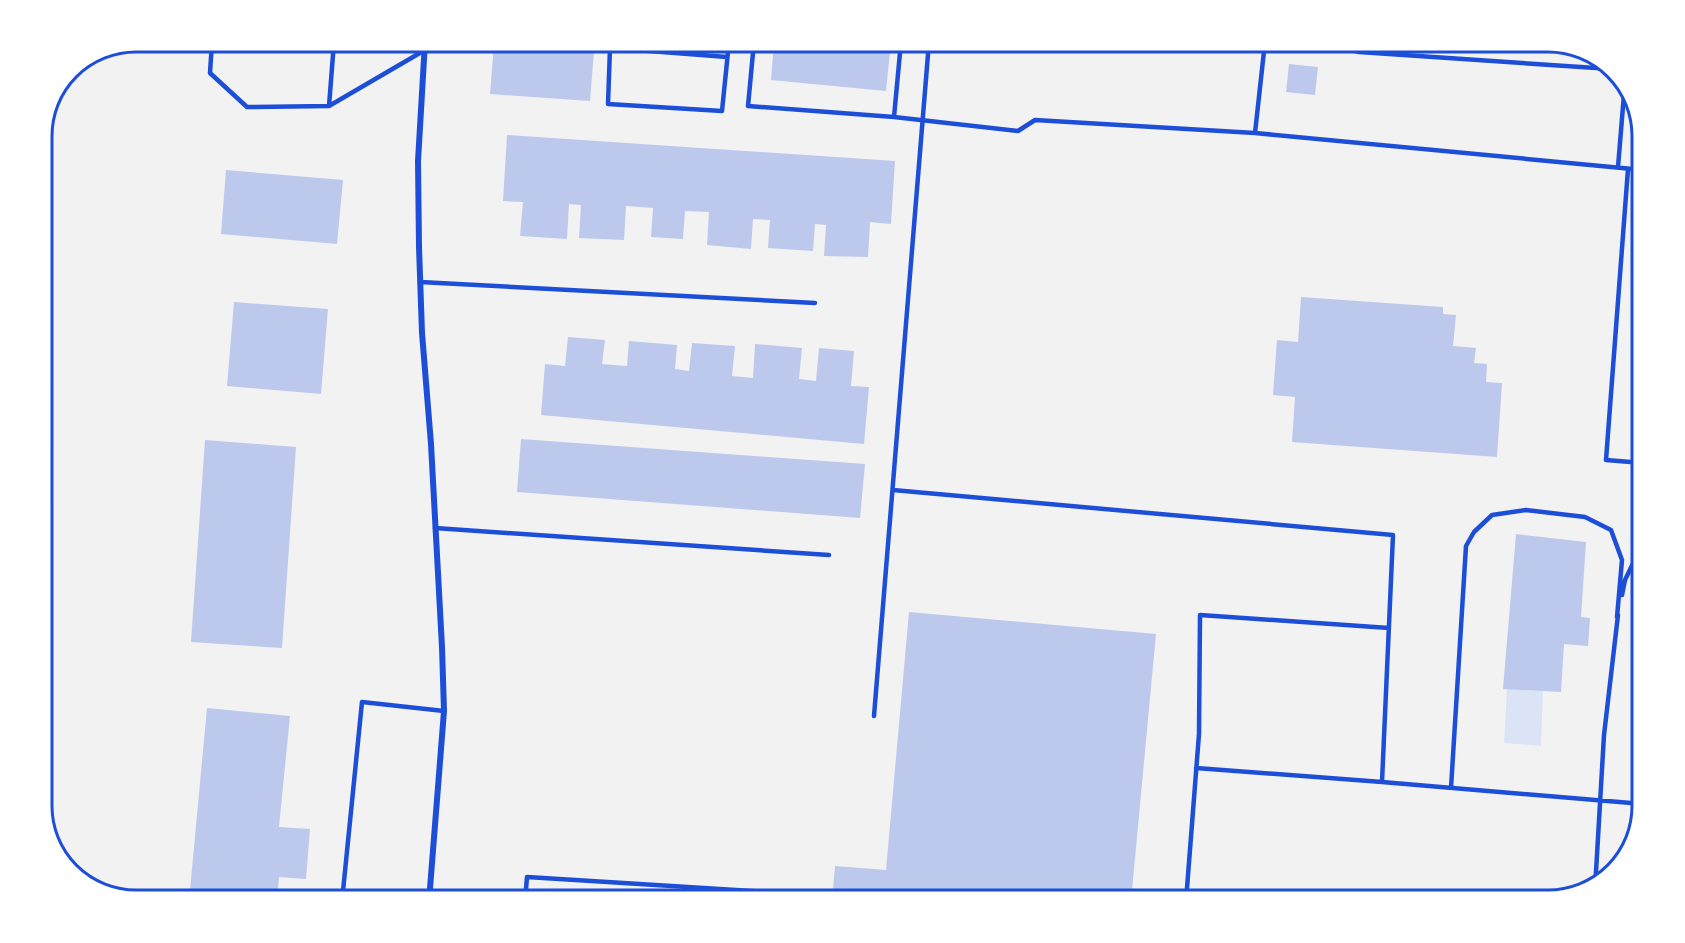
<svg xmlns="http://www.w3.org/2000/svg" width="1685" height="943" font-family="'Work Sans',sans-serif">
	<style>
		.green { fill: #dbe4f7 }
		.building { fill: #bdc9ec }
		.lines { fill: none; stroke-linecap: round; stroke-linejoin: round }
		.service { stroke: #1d4ed8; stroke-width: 4.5 }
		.minor { stroke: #1d4ed8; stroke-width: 6 }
		.rim { fill: none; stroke: #1d4ed8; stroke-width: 3 }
	</style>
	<rect width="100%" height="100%" fill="#f2f2f2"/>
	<path class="green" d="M1507 689 1543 691 1541 746 1504 743Z"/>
	<path class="building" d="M774 42H891L886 91 771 80Z
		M494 44 594 51 590 101 490 94Z
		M1289 64 1318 67 1315 95 1286 92Z
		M507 135 895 161 891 224 870 222 868 257 824 256 826 225 815 224 813 251 768 248 770 220 753 219 751 249 707 245 709 212 685 211 683 239 651 237 653 208 626 206 624 240 579 238 581 205 569 204 567 239 520 236 523 202 503 201Z
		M226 170 343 180 337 244 221 234Z
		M1301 297 1443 307V314L1456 315 1453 346 1476 348 1474 363 1487 364 1486 382 1502 383 1497 457 1292 442 1295 397 1273 395 1277 340 1298 342Z
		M234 302 328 309 321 394 227 386Z
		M568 337 605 340 602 364 627 366 629 341 677 345 675 369 689 371 692 343 735 346 732 376 753 378 755 344 802 348 799 379 816 381 819 348 854 351 851 386 869 387 864 444 541 415 545 364 565 366Z
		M521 439 865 464 860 518 517 492Z
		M205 440 296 447 282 648 191 642Z
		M1516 534 1586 542 1581 617 1590 618 1588 646 1564 644 1561 692 1503 689Z
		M909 612 1156 634 1131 901H832L835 866 886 870Z
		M207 708 290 716 279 827 310 829 306 879 279 877 277 901H189Z"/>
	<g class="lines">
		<path class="service" d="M212 42 210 73 247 107 329 106 425 50
			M589 42 610 48
			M754 42 748 106 894 117 1018 131 1035 120 1255 133 1643 170
			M1321 42 1359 52 1611 69
			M727 57 610 48 608 104 722 111 729 42
			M329 106 334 42
			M894 117 901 42
			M1255 133 1265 42
			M1618 167 1625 82
			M1628 169 1606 460 1643 463
			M420 282 815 303
			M893 490 1393 535 1382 782 1643 804
			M435 528 829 555
			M1622 595 1625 580 1639 551 1643 550
			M874 716 929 42
			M1196 768 1382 782
			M1451 788 1466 546 1474 532 1492 515 1526 510 1585 517 1611 530 1622 560 1617 617
			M1595 889 1604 735 1618 615
			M342 901 362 702 444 711
			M525 901 527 877 784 893 783 901
			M1186 901 1199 734 1200 615 1389 628"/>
		<path class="minor" d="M425 42 418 161 419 247 422 333 431 444 442 647 444 711 429 901"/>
	</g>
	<path d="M0 0H1685V943H0ZM136 52H1548A84 84 0 0 1 1632 136V806A84 84 0 0 1 1548 890H136A84 84 0 0 1 52 806V136A84 84 0 0 1 136 52Z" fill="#fff" fill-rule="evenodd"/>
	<path class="rim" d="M136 52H1548A84 84 0 0 1 1632 136V806A84 84 0 0 1 1548 890H136A84 84 0 0 1 52 806V136A84 84 0 0 1 136 52Z"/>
</svg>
